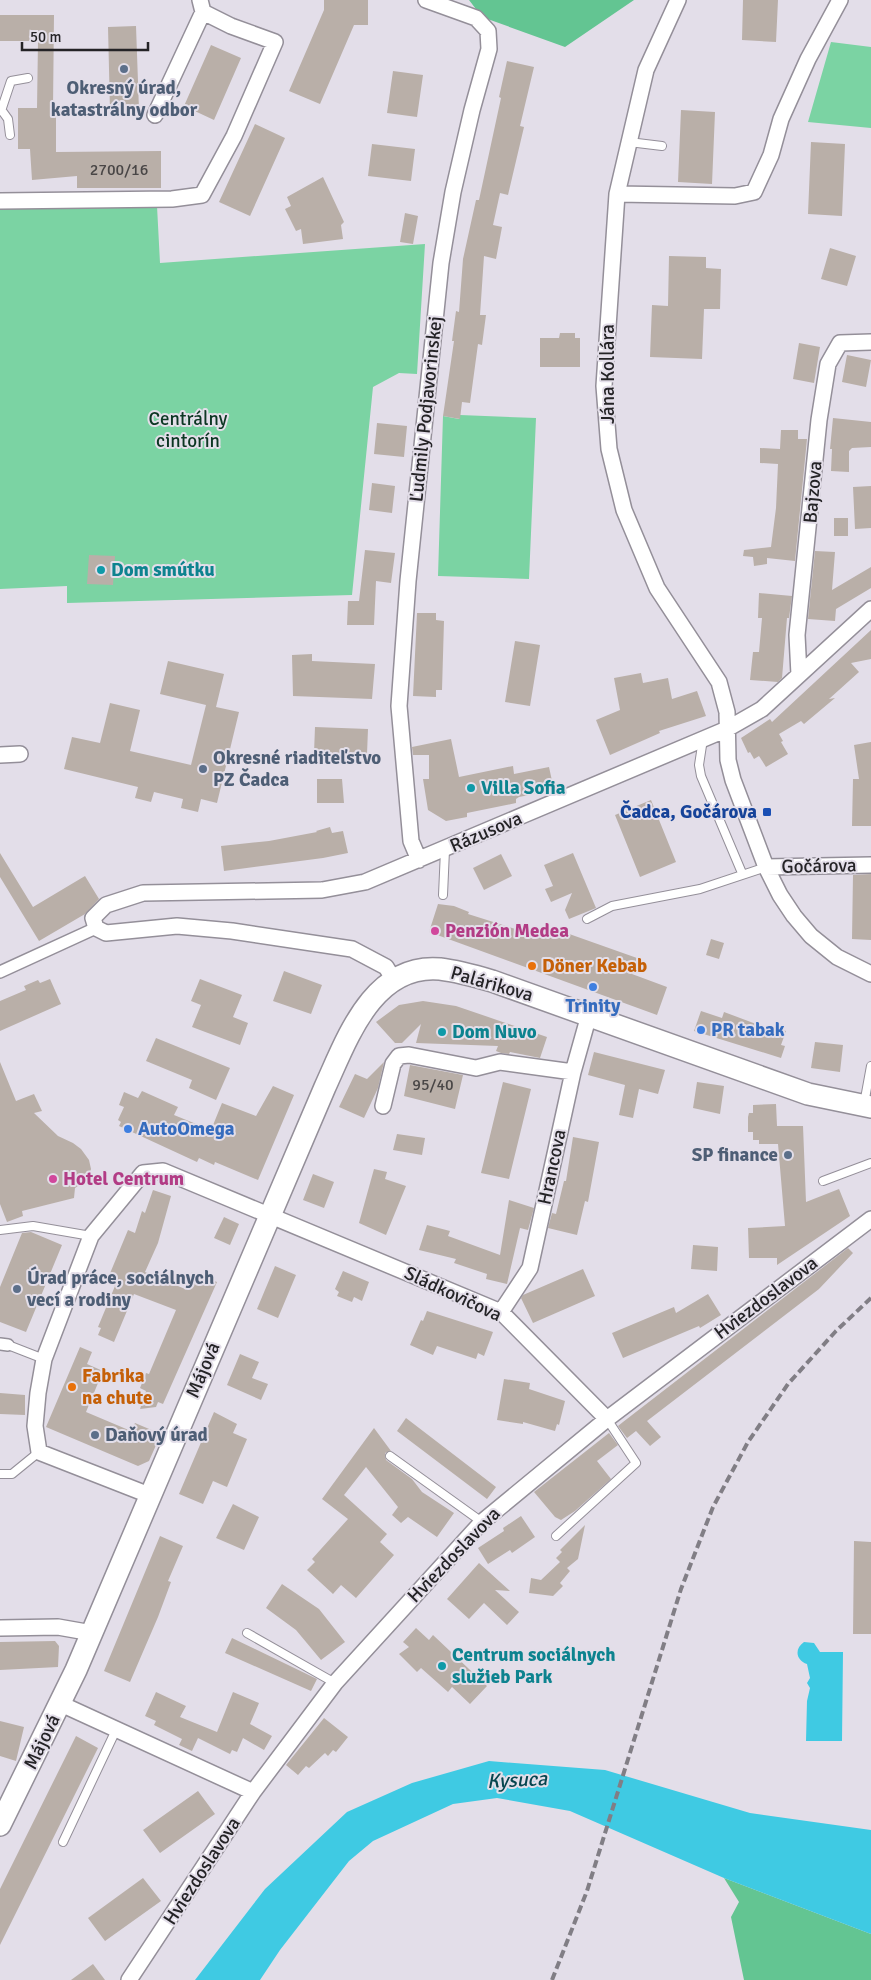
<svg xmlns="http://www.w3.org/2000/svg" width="871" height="1980" font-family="Signika,sans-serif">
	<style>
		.green { fill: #7bd3a3 }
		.forest { fill: #63c592 }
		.water { fill: #3fcae3 }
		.building { fill: #b9afa8 }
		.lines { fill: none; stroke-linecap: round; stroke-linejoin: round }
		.service-casing { stroke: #948f99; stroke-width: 10 }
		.pedestrian-casing { stroke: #948f99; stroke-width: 14 }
		.minor-casing { stroke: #948f99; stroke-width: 18 }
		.secondary-casing { stroke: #948f99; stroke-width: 24 }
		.service { stroke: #fff; stroke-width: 8 }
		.pedestrian { stroke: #fff; stroke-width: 11 }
		.minor { stroke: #fff; stroke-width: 15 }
		.secondary { stroke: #fff; stroke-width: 21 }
		.rail { stroke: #817e85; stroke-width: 4; stroke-dasharray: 8 4; stroke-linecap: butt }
		.service-dot { fill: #5c6f8a; stroke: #e3dee9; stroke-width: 2 }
		.culture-dot { fill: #0f9aa8; stroke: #e3dee9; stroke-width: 2 }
		.transit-dot { fill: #1a4fb4; stroke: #e3dee9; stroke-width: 2 }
		.hotel-dot { fill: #d1479c; stroke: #e3dee9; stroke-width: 2 }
		.food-dot { fill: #e8710a; stroke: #e3dee9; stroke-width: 2 }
		.shop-dot { fill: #3f7fe0; stroke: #e3dee9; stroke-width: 2 }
		.labels { text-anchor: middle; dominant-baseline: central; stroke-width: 4; stroke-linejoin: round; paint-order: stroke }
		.number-label { font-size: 16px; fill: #494646 }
		.service-label { font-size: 19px; font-weight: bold; fill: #4e5e75; stroke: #e3dee9; text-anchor: start }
		.street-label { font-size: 19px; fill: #242326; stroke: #e3dee9 }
		.park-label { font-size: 19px; fill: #0c3723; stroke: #e3dee9 }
		.culture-label { font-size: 19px; font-weight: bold; fill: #0d838f; stroke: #e3dee9; text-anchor: start }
		.transit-label { font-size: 19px; font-weight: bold; fill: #164399; stroke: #e3dee9; text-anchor: end }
		.hotel-label { font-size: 19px; font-weight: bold; fill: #b23c85; stroke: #e3dee9; text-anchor: start }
		.food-label { font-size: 19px; font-weight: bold; fill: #c56008; stroke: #e3dee9; text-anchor: start }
		.shop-label { font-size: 19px; font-weight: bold; fill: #366cbe; stroke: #e3dee9; text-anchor: start }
		.water-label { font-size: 20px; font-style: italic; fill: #06454f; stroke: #e3dee9 }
	</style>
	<rect width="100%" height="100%" fill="#e3dee9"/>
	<path class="green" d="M831 42 871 47V128L808 122Z
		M157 206 160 263 425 244 417 374 399 373 373 387 352 595 67 603V586L0 589V207Z
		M460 415 536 418 529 579 438 576 443 416 459 419Z"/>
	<path class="forest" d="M469 0H634L565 47 482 17Z
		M724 1878 871 1934V1980H744L731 1917 739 1902Z"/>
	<path class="water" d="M804 1642 814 1643 820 1652H843L842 1741H806L807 1701 810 1688 807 1683 810 1678 807 1664C796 1660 794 1649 804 1642Z
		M489 1761 605 1770 750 1813 871 1830V1934L724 1878 570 1811 497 1798 453 1804 373 1841 349 1861 280 1950 260 1980H195L265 1889 347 1812 412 1783Z"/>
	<path class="building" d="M324 0H368V25H354L320 104 289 91 324 10Z
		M743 0H778L776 42 742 40Z
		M0 15H54L53 107H56V152L161 151V188H77V176L32 180 30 149H18V108H37L38 41H0Z
		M136 26 139 110 110 111 108 27Z
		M211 45 241 58 214 120 184 106Z
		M507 61 534 67 520 126 524 127 508 195 500 193 493 225 502 227 496 259 484 256 480 315H486L482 345 478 344 470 403 462 402 460 419 443 416 454 341H452L456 311 459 312 463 259 476 200H479L501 98 499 97Z
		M393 71 423 75 417 117 387 113Z
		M681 110 715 112 712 184 678 182Z
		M255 124 285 138 250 216 219 202Z
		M811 142 845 144 842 216 808 214Z
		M372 144 415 149 411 181 368 176Z
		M323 177 344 222 341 225 343 239 303 244 301 229 296 231 285 209 291 206 287 197Z
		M405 213 418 216 413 244 400 242Z
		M830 248 856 256 847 286 821 279Z
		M669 256 706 257V268L721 269 720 309H704L702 359 650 357 652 305 668 306Z
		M560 333H575V338H580V367H540V338H559Z
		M799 343 820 347 814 383 793 379Z
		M847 355 871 360 866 387 842 382Z
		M833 418 871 422V447L852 448 849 451V472L831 471 832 449H830Z
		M377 423 407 426 404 457 374 454Z
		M781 430H798V439H807L795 561 767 558V564L754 566 753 557 743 556 744 550 771 547 776 508 778 464 760 463V448L780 449Z
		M372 483 395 486 392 513 369 510Z
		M871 486V528L855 529 853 487Z
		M834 518H848V536H834Z
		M365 550 395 553 391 583 376 581 374 625H347L348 601H359Z
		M815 551 835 552 832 590 871 567V588L836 609 835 621 808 619Z
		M89 555 115 556 113 585 87 584Z
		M759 593 792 596 789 618H787L782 678 778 682 750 680 753 652H759L762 618H758Z
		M417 613H436V620L444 621 442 690H436V697L413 696Z
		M871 630V659L851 663 859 672 829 699 835 698 804 724 801 721 779 734 783 741 781 742 788 754 766 767 759 756 754 759 750 752 748 753 741 738 770 719 772 722Z
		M515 641 540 645 530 706 505 702Z
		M312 654V661L375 664 372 699 293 696 292 655Z
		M168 661 224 674 216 707 239 712 217 803 201 799 198 812 181 808 183 799 154 792 151 802 135 798 138 787 64 769 72 737 100 743 110 703 140 710 130 751 191 765 206 705 160 694Z
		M641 673 643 683 668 678 672 699 697 691 706 716 659 731 660 733 610 755 596 720 620 710 614 678Z
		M315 727 368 729 367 754 314 753Z
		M451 739 459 777 513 766 514 774 549 767 554 790 519 797 516 799V803L467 813V817L446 821 428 810 423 779H429V755H413L412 747Z
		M871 742V826H852L853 779H859L854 745Z
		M317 779H342L344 803H317Z
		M651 800 676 862 640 877 615 815Z
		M330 827 332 833 343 831 348 853 323 858 224 871 221 846 269 841 317 832 316 831Z
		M0 853 33 907 85 876 99 899 85 914 39 941 0 877Z
		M573 853 596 908 569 919 565 910 572 893 551 902 545 889 553 886 544 865Z
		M501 854 512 876 484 890 473 868Z
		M871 874V940L852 939 853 875Z
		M438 904 454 906 469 912 468 914 525 932 526 928 556 938 558 930 637 958 632 974 667 987 657 1015 429 932Z
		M711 939 724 943 719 959 706 955Z
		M284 971 322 985 311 1014 273 1001Z
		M50 979 61 1004 0 1031V1001L26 990 24 986 38 980 40 983Z
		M200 979 242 995 233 1017 248 1023 240 1045 192 1027 201 1005 191 1001Z
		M423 1001 456 1006 547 1037 540 1058 510 1052 509 1054 501 1053 496 1051 498 1046 416 1043 421 1024 402 1043H395L376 1022 399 1005Z
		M701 1011 722 1018 724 1012 767 1028 768 1025 786 1031 781 1045 785 1046 781 1058 694 1031Z
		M156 1038 230 1068 216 1100 189 1088 192 1080 146 1061Z
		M815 1042 843 1045 840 1072 811 1068Z
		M594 1052 665 1070 658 1094 639 1089 633 1118 619 1115 625 1085 588 1075Z
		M0 1062 16 1101 34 1094 42 1111 34 1113 58 1136 73 1143 81 1149 89 1160 91 1169 88 1179 75 1188 74 1198 22 1211 23 1216 7 1222 0 1204Z
		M384 1062 378 1088 364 1118 339 1107 355 1074 367 1079Z
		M410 1065 463 1075 455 1109 404 1096Z
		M503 1082 531 1089 509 1179 481 1173Z
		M697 1082 724 1086 720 1114 693 1108Z
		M273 1086 294 1095 258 1180 215 1162 214 1165 199 1158 197 1162 119 1126 121 1122 118 1120 124 1107 119 1105 124 1092 138 1098 142 1091 178 1107 174 1115 211 1130 222 1103 256 1116Z
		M776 1104 777 1126H803L806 1202 839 1189 850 1216 777 1265V1258H749L748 1228 785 1226 778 1144H759V1140H753V1132H748V1117L749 1113H753V1105Z
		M397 1134 425 1138 422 1155 393 1150Z
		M573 1137 599 1142 588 1202 585 1201 577 1235 548 1228 552 1213 556 1214 564 1181H566Z
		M374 1169 387 1172 385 1179 406 1186 386 1235 359 1223Z
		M313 1174 334 1182 324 1208 303 1200Z
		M153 1190 171 1196 158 1243 145 1272 185 1289 192 1272 217 1282 163 1404 158 1402 156 1407 140 1409 146 1391 140 1388 146 1373 149 1374 176 1310 134 1294 114 1342 98 1335 101 1328 98 1327 115 1286 106 1283 128 1230 135 1233 142 1211 145 1213Z
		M509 1200 534 1208 528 1230 520 1228 507 1284 486 1279 487 1274 454 1263 456 1259 419 1250 427 1225 450 1231 448 1236 500 1255Z
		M224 1217 239 1224 230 1245 214 1238Z
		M31 1232 62 1245 26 1332 0 1322V1287L22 1233Z
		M693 1245 718 1247 717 1271 691 1269Z
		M848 1248 853 1253 819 1289 647 1421 661 1437 650 1446 636 1431 627 1438 618 1426 623 1422Z
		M275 1266 296 1275 278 1318 257 1309Z
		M583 1269 595 1296 533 1323 521 1298 523 1295Z
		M343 1271 369 1282 362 1301 354 1297 352 1302 337 1296 339 1292 335 1289Z
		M708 1294 721 1315 700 1328 699 1326 623 1358 612 1333 674 1307 676 1313Z
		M427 1311 493 1332 484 1356 478 1353 476 1359 437 1346 433 1355 410 1345 421 1320 423 1321Z
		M80 1347 92 1352 87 1364 103 1371 86 1412 131 1431 135 1423 161 1434 149 1461 138 1466 46 1427Z
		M240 1354 259 1362 252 1378 268 1384 261 1400 227 1385Z
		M504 1379 530 1383 529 1389 565 1401 559 1425 557 1424 555 1431 523 1422V1424L497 1420Z
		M0 1393 25 1395V1415L0 1414Z
		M214 1412 237 1424 233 1433 247 1439 227 1487 213 1481 203 1504 179 1494Z
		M406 1418 496 1487 487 1499 397 1431Z
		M374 1428 391 1451 385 1453 386 1460 412 1479 422 1492 454 1513 437 1537 408 1517 401 1523 392 1515 398 1507 366 1467 344 1495 387 1534 380 1542 394 1555 356 1598 341 1585 333 1594 307 1570 315 1562 312 1559 348 1519 322 1499Z
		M609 1433 618 1445 597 1461 611 1479 575 1511 561 1520 555 1517 534 1492Z
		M233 1504 259 1517 244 1550 216 1538Z
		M521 1516 535 1537 512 1553 510 1550 488 1564 478 1548 504 1531 503 1528Z
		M585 1525 578 1559 567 1568 570 1571 560 1583 563 1586 553 1596 529 1593 531 1578 541 1580 560 1562 556 1558 562 1552 560 1550Z
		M160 1536 183 1546 168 1581 171 1582 158 1617 130 1682 104 1671Z
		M854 1541 871 1542V1634H853Z
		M479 1563 510 1591 495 1590 519 1612 507 1625 484 1603 469 1619 447 1599Z
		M282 1584 319 1609 345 1642 321 1660 296 1630 266 1608Z
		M416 1628 429 1640 433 1635 487 1686 470 1704 452 1687 448 1692 421 1668 417 1672 399 1654 409 1647 403 1642Z
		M232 1638 317 1679 311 1691 225 1653Z
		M55 1641 59 1646 58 1667 0 1670V1642Z
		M156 1692 186 1706 180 1717 217 1732 233 1692 259 1703 250 1724 272 1736 264 1750 243 1738 237 1752 232 1750 230 1754 198 1738 192 1751 179 1745 182 1739 154 1725 156 1721 145 1716Z
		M324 1718 348 1737 336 1752 333 1750 328 1756 325 1753 309 1768 306 1766 298 1775 286 1765Z
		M0 1721 24 1727 16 1761 0 1756Z
		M76 1736 98 1748 0 1945V1889Z
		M198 1791 215 1814 160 1853 143 1830Z
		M143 1878 161 1901 105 1941 88 1918Z
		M93 1964 105 1980H71Z"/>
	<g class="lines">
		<defs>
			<path id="service" d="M0 108 8 119 10 135
				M2 108 11 81 28 78
				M629 142 662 146
				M703 739 699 765 701 776 742 873
				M443 895 445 850
				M587 919 612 906 700 889 766 867
				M864 1104 871 1066
				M823 1181 871 1163
				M0 1230 33 1226 91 1236
				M8 1345 44 1359
				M390 1456 482 1522
				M0 1474H12L39 1452
				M556 1536 636 1463 607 1419
				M247 1633 335 1683
				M63 1842 116 1730"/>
			<path id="pedestrian" d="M0 972 96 928
				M0 1344 8 1345"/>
			<path id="minor" d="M678 0 646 70 617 194 604 386 609 449 624 510 657 588 719 682 727 712 728 760 733 780 766 867 780 895 794 916 811 936 837 957 871 974
				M155 115 203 12
				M617 194 735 196 754 192 771 155 781 119 808 59 840 0
				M0 201 172 199 202 195 234 136 275 42 231 26 203 12 200 0
				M799 675 797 635 819 420 828 364 840 343 871 342
				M0 755 20 754
				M419 860 411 841 399 706 408 581 441 263 453 192 472 110 489 49 488 31 476 18 426 0
				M766 867 871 865
				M394 980 386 967 352 949 232 931 177 926 106 933 96 928 93 918 106 905 143 893 322 890 365 882 727 729 762 709 871 609
				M383 1106 393 1064 399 1056 409 1055 476 1068 500 1062 573 1072
				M501 1312 530 1268 573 1072 589 1015
				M149 1495 39 1452 35 1426 38 1393 44 1359 91 1236 143 1173 163 1171 501 1312 607 1419
				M0 1628 58 1627 92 1633
				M61 1704 253 1792
				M129 1980 253 1792 335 1683 482 1522 607 1419 871 1219"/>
			<path id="secondary" d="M0 1825 76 1670 325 1087C347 1039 373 963 440 969 457 971 475 976 492 981L808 1094 871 1107"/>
		</defs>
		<use href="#service" class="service-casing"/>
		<use href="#pedestrian" class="pedestrian-casing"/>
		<use href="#minor" class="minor-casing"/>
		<use href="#secondary" class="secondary-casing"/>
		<use href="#service" class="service"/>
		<use href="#pedestrian" class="pedestrian"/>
		<use href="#minor" class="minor"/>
		<use href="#secondary" class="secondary"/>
		<path class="rail" d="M552 1980 587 1891 681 1589 713 1507 748 1442 788 1384 836 1331 871 1298"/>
	</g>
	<g class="service-dot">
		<circle cx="124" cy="69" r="5"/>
		<circle cx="203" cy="769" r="5"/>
		<circle cx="788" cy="1155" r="5"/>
		<circle cx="17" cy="1289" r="5"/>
		<circle cx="95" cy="1435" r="5"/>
	</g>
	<g class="culture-dot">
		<circle cx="101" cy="570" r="5"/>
		<circle cx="471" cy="788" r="5"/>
		<circle cx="442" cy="1032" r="5"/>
		<circle cx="442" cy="1666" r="5"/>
	</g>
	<rect class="transit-dot" x="762" y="807" width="10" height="10" rx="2.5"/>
	<g class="hotel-dot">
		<circle cx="435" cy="931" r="5"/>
		<circle cx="53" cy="1179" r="5"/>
	</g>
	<g class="food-dot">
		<circle cx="532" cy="966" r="5"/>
		<circle cx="72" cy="1387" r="5"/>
	</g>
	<g class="shop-dot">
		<circle cx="593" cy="987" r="5"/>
		<circle cx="701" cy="1030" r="5"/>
		<circle cx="128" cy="1129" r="5"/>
	</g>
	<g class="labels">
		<g class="number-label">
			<text x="119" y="170">2700/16</text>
			<text x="433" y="1085">95/40</text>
		</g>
		<g class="service-label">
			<text x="124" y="88" text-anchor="middle">Okresný úrad,<tspan x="124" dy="22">katastrálny odbor</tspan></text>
			<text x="213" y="758">Okresné riaditeľstvo<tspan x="213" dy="22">PZ Čadca</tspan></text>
			<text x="778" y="1155" text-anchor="end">SP finance</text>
			<text x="27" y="1278">Úrad práce, sociálnych<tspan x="27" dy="22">vecí a rodiny</tspan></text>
			<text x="105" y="1435">Daňový úrad</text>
		</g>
		<g class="street-label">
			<text transform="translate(608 374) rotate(-90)">Jána Kollára</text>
			<text transform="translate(426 409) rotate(-84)">Ľudmily Podjavorinskej</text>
			<text transform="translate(813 492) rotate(-85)">Bajzova</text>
			<text transform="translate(486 832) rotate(-23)">Rázusova</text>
			<text transform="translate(819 866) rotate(-1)">Gočárova</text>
			<text transform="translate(492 984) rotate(16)">Palárikova</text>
			<text transform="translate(552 1167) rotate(-78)">Hrancova</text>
			<text transform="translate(453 1294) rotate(25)">Sládkovičova</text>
			<text transform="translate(766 1298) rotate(-37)">Hviezdoslavova</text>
			<text transform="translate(203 1370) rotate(-67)">Májová</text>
			<text transform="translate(454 1555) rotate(-46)">Hviezdoslavova</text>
			<text transform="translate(42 1742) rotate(-64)">Májová</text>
			<text transform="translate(202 1871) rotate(-57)">Hviezdoslavova</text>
		</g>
		<g class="park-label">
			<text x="188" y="419">Centrálny<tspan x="188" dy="22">cintorín</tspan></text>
		</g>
		<g class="culture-label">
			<text x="111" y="570">Dom smútku</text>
			<text x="481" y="788">Villa Sofia</text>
			<text x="452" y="1032">Dom Nuvo</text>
			<text x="452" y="1655">Centrum sociálnych<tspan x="452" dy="22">služieb Park</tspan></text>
		</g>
		<g class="transit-label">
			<text x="757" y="812">Čadca, Gočárova</text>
		</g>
		<g class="hotel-label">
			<text x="445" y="931">Penzión Medea</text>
			<text x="63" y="1179">Hotel Centrum</text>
		</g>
		<g class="food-label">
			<text x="542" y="966">Döner Kebab</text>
			<text x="82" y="1376">Fabrika<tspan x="82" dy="22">na chute</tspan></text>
		</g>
		<g class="shop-label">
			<text x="593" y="1006" text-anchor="middle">Trinity</text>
			<text x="711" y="1030">PR tabak</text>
			<text x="138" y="1129">AutoOmega</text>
		</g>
		<g class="water-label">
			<text transform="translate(517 1780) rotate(-3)">Kysuca</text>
		</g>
	</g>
	<path d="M22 42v8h126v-8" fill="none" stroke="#242326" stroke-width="2.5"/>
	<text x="30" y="42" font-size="15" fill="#242326" stroke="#e3dee9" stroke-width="4" paint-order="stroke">50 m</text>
</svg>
